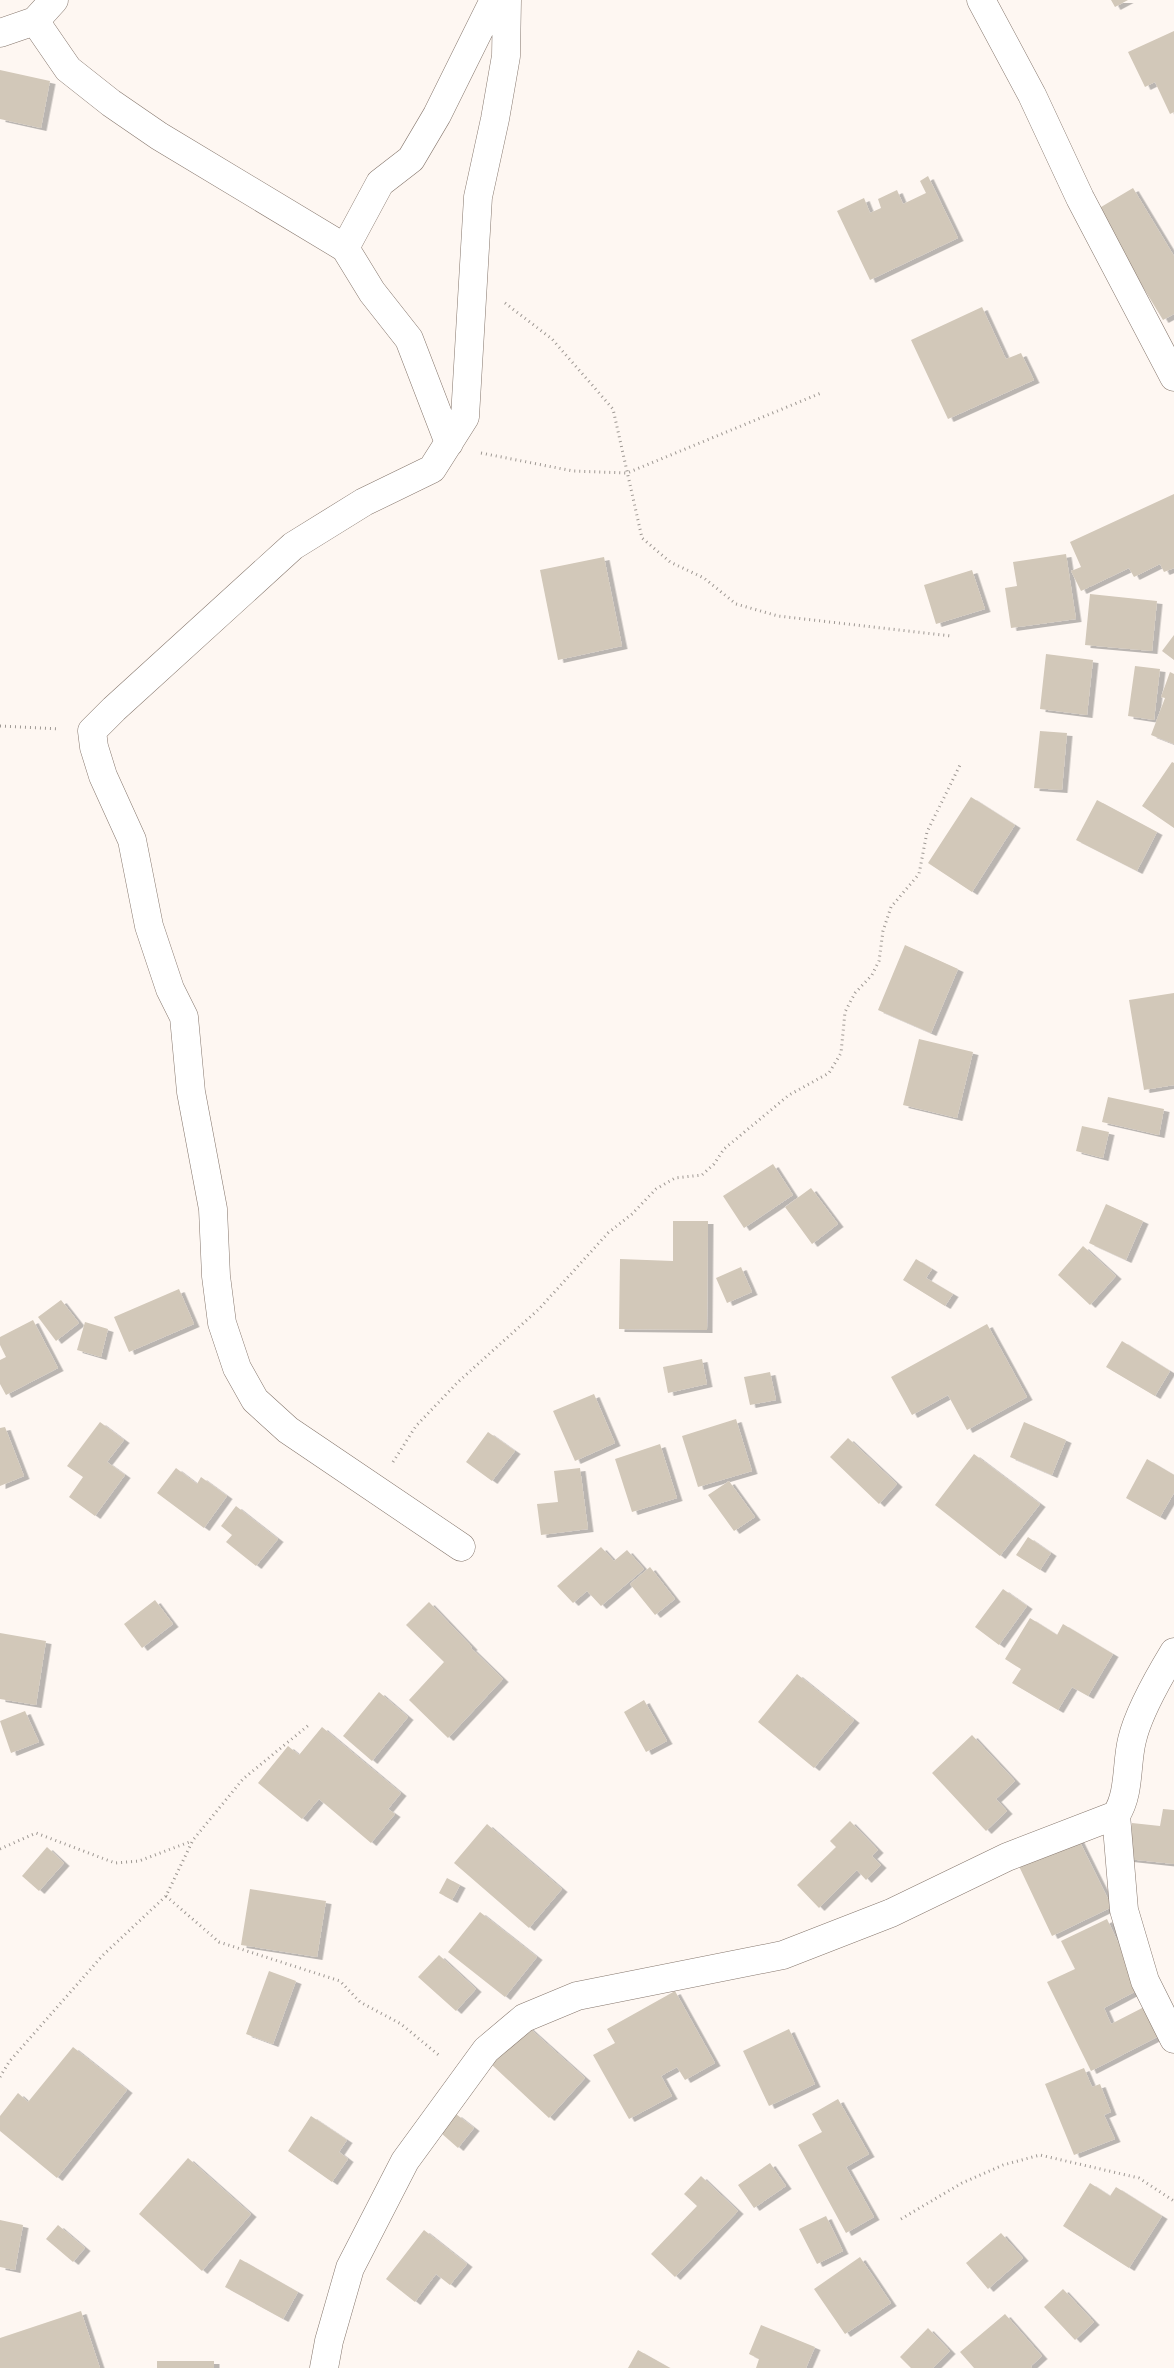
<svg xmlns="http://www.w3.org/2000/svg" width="1174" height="2368" font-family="'PT Sans Narrow',sans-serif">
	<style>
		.building { fill: #d2c8b9; filter: url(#shadow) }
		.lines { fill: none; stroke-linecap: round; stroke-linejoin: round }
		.minor-casing { stroke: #85766c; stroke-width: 29 }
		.path { stroke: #9e9893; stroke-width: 3; stroke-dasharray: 1 4; stroke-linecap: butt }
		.minor { stroke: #fff; stroke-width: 28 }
	</style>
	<defs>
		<filter id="shadow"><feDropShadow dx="5.5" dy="3" stdDeviation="0" flood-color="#0004"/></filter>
	</defs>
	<rect width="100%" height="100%" fill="#fef7f2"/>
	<path class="building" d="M1111 0H1128L1115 7Z
		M1174 31V112L1170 114 1155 82 1145 87 1128 52Z
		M0 70 50 81 41 128 0 119Z
		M928 176 958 238 870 280 837 211 864 198 870 213 881 208 878 199 897 190 903 204 926 193 920 181Z
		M1133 188 1174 256V314L1163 320 1096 210Z
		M982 307 1006 359 1021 353 1034 380 948 419 911 340Z
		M1174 494V568L1164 572 1160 564 1134 577 1129 568 1081 591 1071 571 1081 567 1070 542Z
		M1066 554 1076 619 1011 628 1005 588 1017 586 1013 562Z
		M604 557 622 646 558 660 540 570Z
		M972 570 985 609 936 624 924 585Z
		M1090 594 1157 601 1152 651 1085 645Z
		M1174 635V660L1162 651Z
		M1046 654 1093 660 1087 715 1040 709Z
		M1135 666 1160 669 1154 720 1128 716Z
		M1170 672 1174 674V744L1151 735 1165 698 1161 697Z
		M1040 731 1067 733 1062 790 1034 788Z
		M1172 762 1174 763V828L1142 806Z
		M971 797 1015 825 972 892 928 863Z
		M1097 800 1157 832 1137 871 1076 840Z
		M905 945 958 969 931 1033 878 1010Z
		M1174 993V1085L1144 1090 1129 1000Z
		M919 1039 973 1052 957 1118 903 1105Z
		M1108 1097 1164 1109 1159 1135 1102 1122Z
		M1082 1126 1109 1132 1103 1158 1076 1151Z
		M773 1164 793 1195 744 1228 723 1196Z
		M811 1188 838 1224 812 1244 785 1207Z
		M1106 1204 1143 1221 1126 1260 1089 1243Z
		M673 1221H708L707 1330 619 1329 620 1259 673 1261Z
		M1083 1246 1116 1276 1090 1305 1058 1275Z
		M916 1259 932 1269 926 1278 953 1294 945 1306 903 1280Z
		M741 1267 752 1292 727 1303 716 1278Z
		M179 1289 194 1324 129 1352 114 1317Z
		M61 1300 79 1323 56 1341 38 1317Z
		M33 1320 58 1368 6 1395 0 1384V1360L6 1357 0 1345V1337Z
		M85 1322 108 1329 101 1357 77 1350Z
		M987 1324 1027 1397 967 1430 948 1395 912 1415 891 1377Z
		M1122 1341 1170 1371 1155 1396 1106 1367Z
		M702 1359 707 1384 668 1393 663 1367Z
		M770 1372 776 1400 750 1405 744 1377Z
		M594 1394 615 1443 575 1461 553 1411Z
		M736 1419 752 1471 698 1487 682 1436Z
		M100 1422 124 1440 107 1462 125 1475 95 1516 69 1497 83 1477 67 1466Z
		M1024 1422 1066 1440 1052 1475 1010 1457Z
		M5 1427 24 1476 0 1486V1428Z
		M488 1432 515 1451 492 1481 466 1462Z
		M848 1438 897 1484 879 1504 830 1457Z
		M660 1444 677 1498 632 1512 615 1459Z
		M974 1454 1040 1504 1000 1556 935 1505Z
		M1147 1459 1174 1475V1493L1160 1517 1126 1498Z
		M176 1468 197 1484 201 1477 227 1496 204 1528 157 1493Z
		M580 1468 588 1529 541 1535 537 1504 558 1502 554 1471Z
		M729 1481 755 1517 734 1531 708 1495Z
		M236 1506 278 1539 256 1566 226 1542 232 1535 221 1526Z
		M1028 1537 1051 1553 1040 1570 1016 1555Z
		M601 1547 614 1561 627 1550 644 1569 601 1606 587 1591 573 1603 557 1586Z
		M650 1567 675 1599 655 1615 630 1584Z
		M1003 1589 1027 1606 999 1645 975 1627Z
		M155 1600 173 1624 142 1648 124 1624Z
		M429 1602 472 1647 471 1648 503 1679 448 1738 409 1700 444 1662 406 1625Z
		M1030 1618 1057 1635 1063 1624 1113 1654 1088 1696 1072 1687 1058 1710 1012 1683 1021 1669 1005 1659Z
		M0 1633 46 1641 36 1705 0 1699Z
		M797 1674 854 1720 814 1768 758 1722Z
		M379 1692 408 1717 372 1761 343 1736Z
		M644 1700 667 1741 646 1752 624 1712Z
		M25 1711 39 1742 11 1753 0 1721Z
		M322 1727 401 1793 388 1809 395 1814 371 1843 319 1799 302 1819 258 1783 288 1746 299 1755Z
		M972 1735 1015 1781 996 1799 1007 1811 986 1831 932 1773Z
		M1163 1809 1174 1810V1864L1128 1859 1132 1823 1160 1826Z
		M850 1821 878 1850 872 1856 881 1865 866 1880 857 1870 819 1908 797 1885 836 1847 830 1841Z
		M487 1824 562 1889 529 1928 454 1863Z
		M1076 1834 1112 1907 1052 1936 1017 1862Z
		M47 1847 64 1863 39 1891 22 1876Z
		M447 1878 460 1885 452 1900 439 1893Z
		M250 1889 326 1901 317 1957 241 1945Z
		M480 1912 537 1957 505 1997 448 1952Z
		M1107 1919 1140 1989 1104 2008 1111 2024 1148 2005 1163 2034 1091 2071 1047 1982 1075 1969 1061 1941Z
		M439 1955 476 1989 456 2011 418 1977Z
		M269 1971 296 1981 273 2044 246 2034Z
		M675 1991 715 2063 685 2080 677 2067 661 2076 672 2096 629 2119 593 2055 615 2043 607 2029Z
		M526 2025 585 2078 549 2118 491 2064Z
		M789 2029 815 2084 769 2106 743 2051Z
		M73 2047 127 2090 57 2178 0 2131V2116L18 2093 28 2102Z
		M1084 2068 1092 2087 1100 2084 1111 2112 1104 2115 1115 2139 1074 2155 1045 2084Z
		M838 2099 869 2154 846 2167 874 2217 846 2233 798 2145 822 2132 812 2114Z
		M456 2114 474 2128 458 2148 441 2133Z
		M311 2116 347 2140 339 2152 348 2159 332 2182 288 2151Z
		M188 2158 251 2214 202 2271 139 2214Z
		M770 2163 786 2186 754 2208 738 2185Z
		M701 2176 738 2211 675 2277 651 2254 697 2206 684 2194Z
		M1090 2183 1110 2196 1116 2187 1162 2216 1129 2268 1063 2226Z
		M826 2216 843 2251 817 2264 799 2229Z
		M0 2220 23 2225 15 2270 0 2267Z
		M58 2225 85 2248 73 2262 46 2239Z
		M424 2230 467 2264 450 2285 436 2274 415 2302 386 2279Z
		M1001 2233 1023 2258 988 2289 966 2263Z
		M860 2257 891 2303 845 2334 814 2289Z
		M240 2259 298 2292 283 2319 225 2287Z
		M1063 2289 1094 2322 1075 2340 1044 2307Z
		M81 2311 100 2368H0V2338Z
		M1005 2314 1042 2356 1031 2366 1032 2368H974L960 2352Z
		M761 2325 815 2347 806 2368H756L759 2359 749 2354Z
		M928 2328 950 2351 933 2368H911L900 2357Z
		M638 2350 670 2368H628Z
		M157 2361H214V2368H157Z"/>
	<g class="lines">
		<defs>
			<path id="minor" d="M981 0 1032 95 1080 198 1174 377
				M35 21 68 69 111 103 159 136 345 248 380 183 411 159 437 115 494 0
				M0 33 35 21 54 0
				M345 248 372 292 409 339 449 443
				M461 1547 288 1430 255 1400 237 1368 222 1323 216 1276 213 1209 191 1092 184 1017 170 989 149 926 132 840 103 776 94 747 92 731 114 709 293 546 364 502 432 469 465 417 478 197 495 119 506 56 507 0
				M1116 1815 1124 1910 1145 1981 1174 2039
				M324 2368 329 2341 350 2268 405 2161 486 2050 524 2018 577 1996 783 1955 891 1913 1007 1857 1116 1815C1130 1794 1126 1764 1132 1740 1138 1714 1160 1675 1174 1652"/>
		</defs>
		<use href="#minor" class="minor-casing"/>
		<path class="path" d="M505 303 552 339 613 409 642 538 670 562 704 578 736 604 778 616 951 636
			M481 453 573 471 627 473 821 393
			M0 726 59 729
			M393 1462 416 1426 458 1382 539 1309 608 1233 632 1214 656 1189 675 1178 702 1175 714 1164 724 1149 789 1095 829 1073 841 1053 845 1012 855 993 872 975 879 961 883 931 891 907 919 874 927 832 961 763
			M0 1849 36 1833 115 1863 139 1861 192 1841
			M166 1896 219 1942 340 1981 360 2002 401 2024 441 2057
			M0 2077 9 2062 102 1956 166 1896 193 1840 243 1779 310 1724
			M901 2219 962 2183 1003 2165 1040 2155 1139 2178 1174 2201"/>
		<use href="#minor" class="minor"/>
	</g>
</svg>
